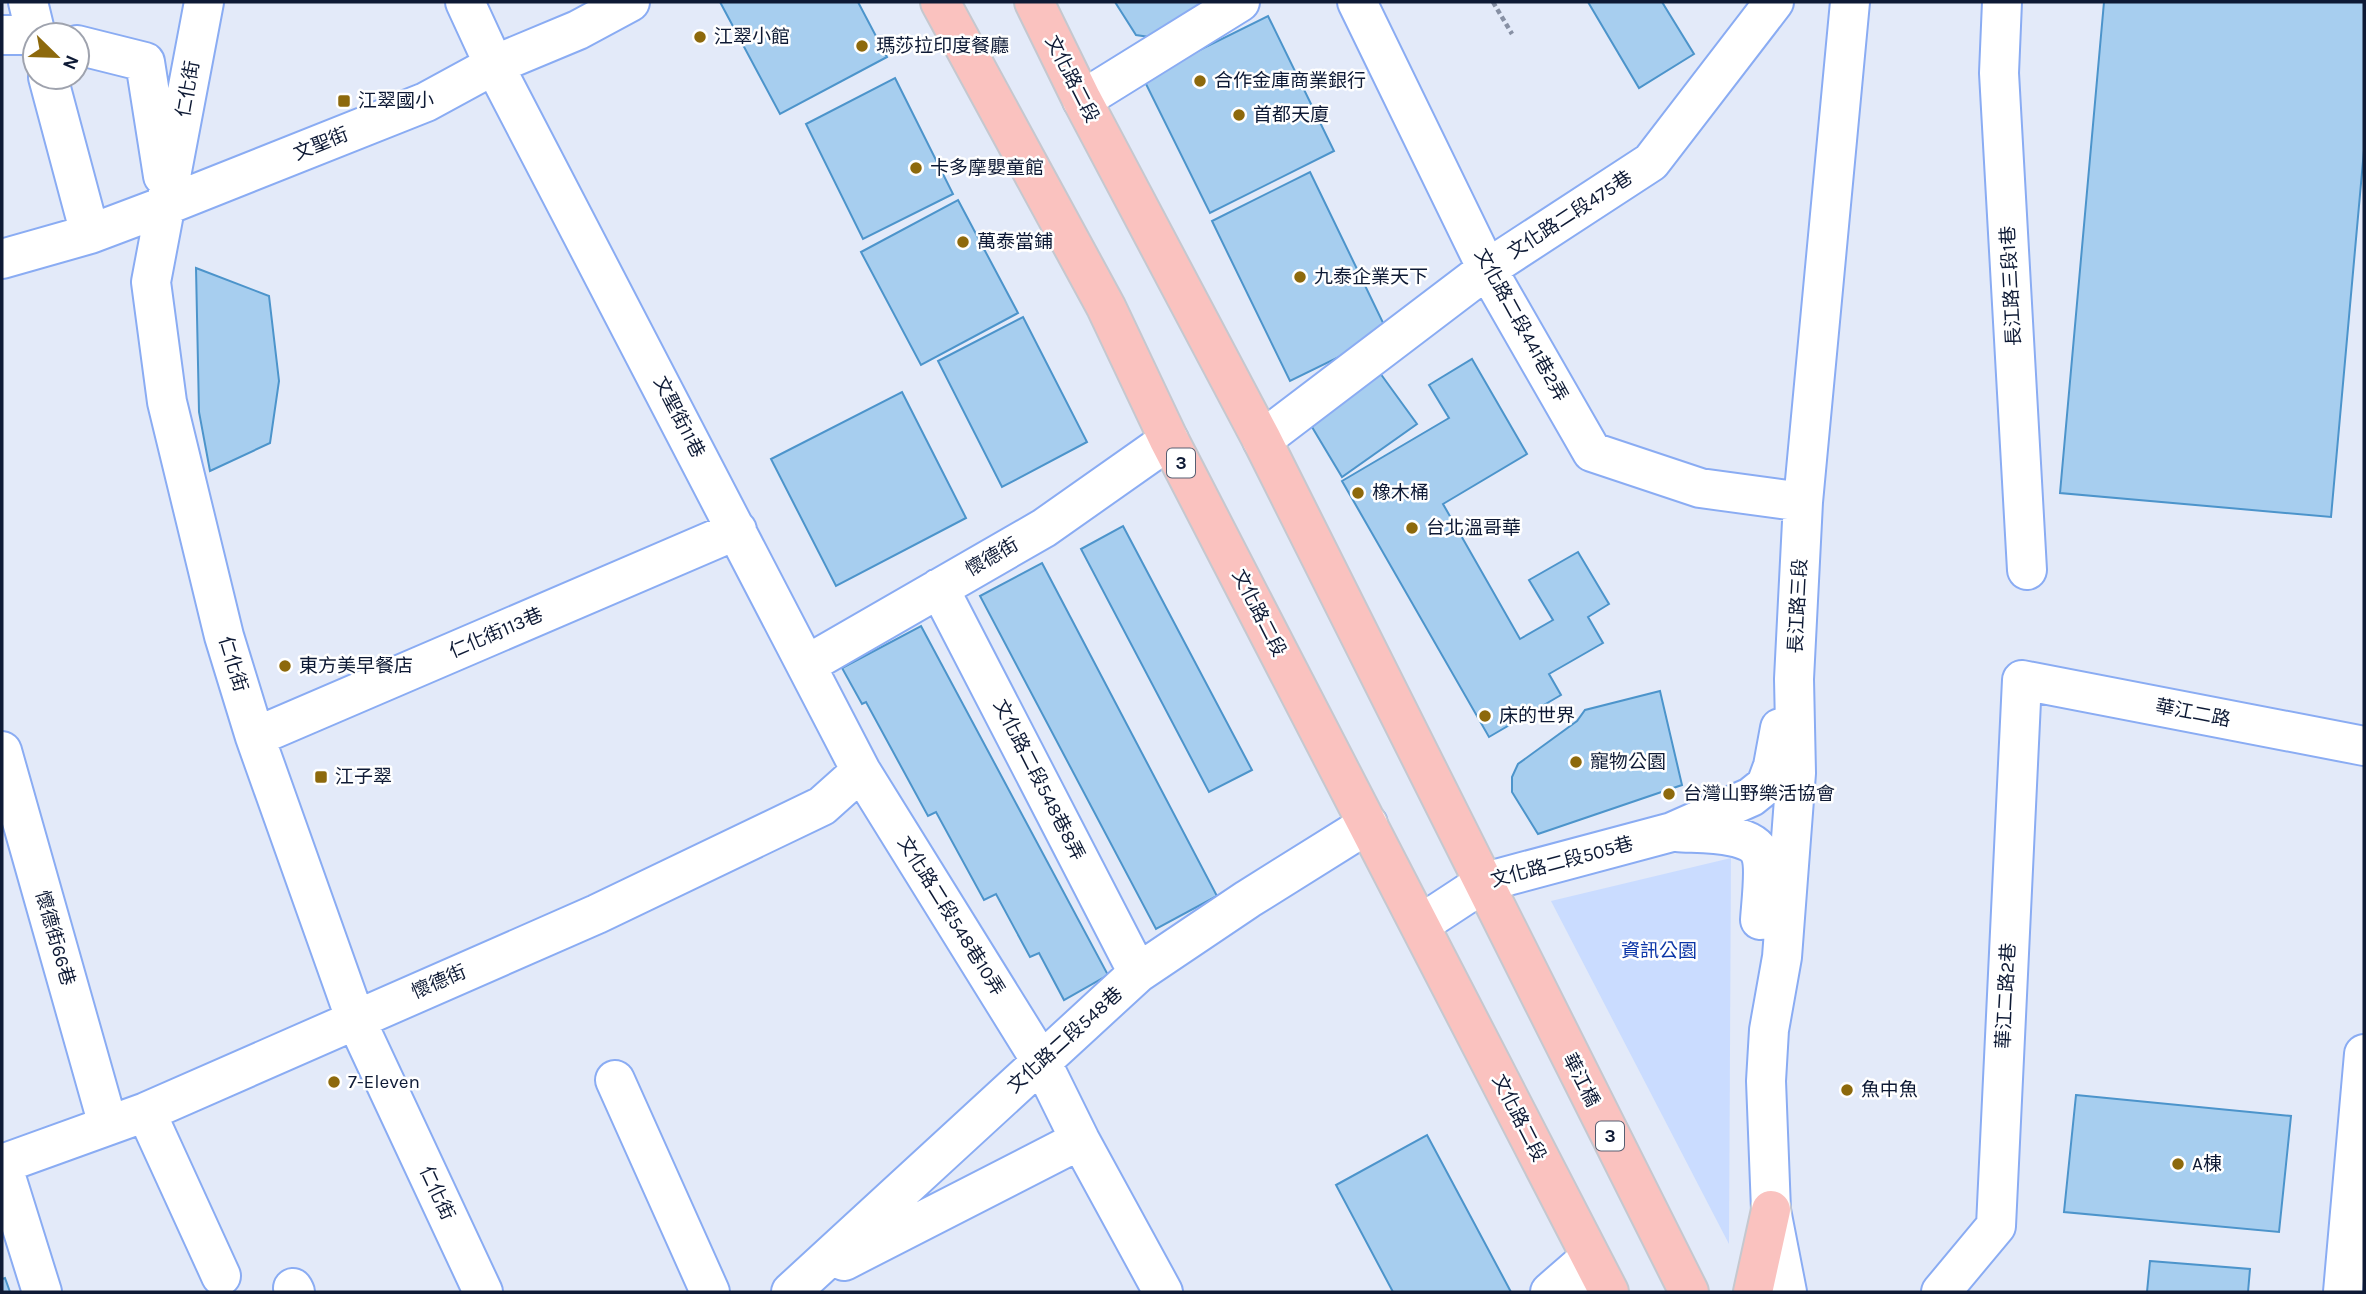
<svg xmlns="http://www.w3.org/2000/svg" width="2366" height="1294" font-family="Karla,'Noto Sans TC',sans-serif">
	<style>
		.green { fill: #cadcff }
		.building { fill: #a7ceef; stroke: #4c94cb; stroke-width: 2 }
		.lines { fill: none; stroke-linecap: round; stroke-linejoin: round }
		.minor-casing { stroke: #8aacf3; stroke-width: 42 }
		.major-casing { stroke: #c5c8cf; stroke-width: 42 }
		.path { stroke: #8790a4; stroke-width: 4.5; stroke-dasharray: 5 3.5; stroke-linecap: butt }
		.minor { stroke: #fff; stroke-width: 38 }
		.major { stroke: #fac2bf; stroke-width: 38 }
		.poi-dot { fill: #8d690c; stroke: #fff; stroke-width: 2.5 }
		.labels { text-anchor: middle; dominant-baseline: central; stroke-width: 5; stroke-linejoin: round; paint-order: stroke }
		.shield { fill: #fff; stroke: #565f72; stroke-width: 2 }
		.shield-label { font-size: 18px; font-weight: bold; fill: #0e1a35 }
		.poi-label { font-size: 19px; fill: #0e1a35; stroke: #fff; text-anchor: start }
		.street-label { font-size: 19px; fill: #0e1a35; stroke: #fff }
		.park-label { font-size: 19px; fill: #0c36a7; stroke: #fff }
	</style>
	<rect width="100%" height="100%" fill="#e3eaf9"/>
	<path class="green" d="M1731 858 1729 1244 1551 901Z"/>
	<path class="building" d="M720 2H858L887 57 780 114Z
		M1115 2H1224L1156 38 1136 35Z
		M1588 2H1662L1694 54 1639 88Z
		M2104 2H2364V150L2331 517 2060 493Z
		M1268 16 1334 151 1210 213 1143 78Z
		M895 78 953 194 863 239 806 124Z
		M1310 172 1388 333 1290 381 1212 221Z
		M958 200 1018 313 921 365 861 252Z
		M196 268 269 296 279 381 270 443 210 471 199 412Z
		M1023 317 1087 442 1002 487 938 361Z
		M1472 359 1527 454 1443 504 1520 639 1553 620 1529 580 1578 552 1609 604 1588 617 1603 643 1549 674 1561 695 1489 737 1342 481 1449 418 1429 385Z
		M1380 373 1417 424 1342 477 1309 422Z
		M902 392 966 518 836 586 771 459Z
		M1123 526 1252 770 1209 792 1081 549Z
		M1042 563 1217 896 1156 929 980 596Z
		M921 626 1108 975 1064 1000 1039 953 1030 957 996 894 984 900 936 812 928 816 866 702 862 704 842 668Z
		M1660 691 1682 785 1538 834 1512 792V777L1518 764 1577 721 1585 710Z
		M2076 1095 2291 1116 2279 1232 2064 1212Z
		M1427 1135 1511 1292H1393L1336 1185Z
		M2150 1261 2250 1269 2248 1292H2147Z
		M5 1278 10 1292H2V1279Z"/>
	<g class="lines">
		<defs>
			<path id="minor" d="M28 2 36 35
				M204 2 151 282 167 402 224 636 255 737 355 1018 483 1292
				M465 2 494 65 861 771 1041 1061 1080 1140 1163 1292
				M1357 2 1487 269 1592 452 1700 488 1803 502
				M2002 2 1999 73 2027 570
				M2 35H38
				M77 45 145 62 163 176
				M48 77 90 234
				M1082 100 1240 2
				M2 259 90 234 167 205 426 102 494 65 578 30 630 2
				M1262 440 1487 269 1651 162 1774 2
				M939 588 1138 973
				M808 664 1044 528 1169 440
				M255 737 737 530
				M2 751 108 1125
				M1677 832C1698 834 1751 831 1760 853 1766 866 1761 904 1760 920
				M1421 924 1485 882 1672 832 1751 797 1766 785 1773 766 1780 728
				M615 1080 710 1292
				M146 1112 221 1276
				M2 1164 146 1112 597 914 822 806 861 771
				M2 1164 42 1292
				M844 1261 1080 1140
				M293 1288 295 1292
				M791 1292 1138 973 1248 899 1368 824
				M1550 1292 1581 1265 1592 1292
				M1787 1292 1771 1210 1766 1081 1769 1030 1782 957 1796 773 1794 679 1803 502 1850 2
				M1941 1292 1996 1226 2022 680 2364 746
				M2343 1292 2364 1054"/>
			<path id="major" d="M940 2 1106 307 1169 440 1609 1292
				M1034 2 1082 100 1262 440 1689 1292
				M1753 1292 1771 1210"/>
		</defs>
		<use href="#minor" class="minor-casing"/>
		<use href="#major" class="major-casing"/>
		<path class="path" d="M1493 2 1512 34"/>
		<use href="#minor" class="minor"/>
		<use href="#major" class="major"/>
	</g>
	<g class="poi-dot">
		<circle cx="700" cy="37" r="7"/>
		<circle cx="862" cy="46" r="7"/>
		<circle cx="1200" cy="81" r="7"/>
		<rect x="337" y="94" width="14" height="14" rx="3.5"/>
		<circle cx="1239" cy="115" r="7"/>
		<circle cx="916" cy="168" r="7"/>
		<circle cx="963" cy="242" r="7"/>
		<circle cx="1300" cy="277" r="7"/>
		<circle cx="1358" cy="493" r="7"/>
		<circle cx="1412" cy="528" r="7"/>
		<circle cx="285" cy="666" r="7"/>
		<circle cx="1485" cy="716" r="7"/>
		<circle cx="1576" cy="762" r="7"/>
		<rect x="314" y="770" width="14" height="14" rx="3.5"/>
		<circle cx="1669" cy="794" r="7"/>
		<circle cx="334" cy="1082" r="7"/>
		<circle cx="1847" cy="1090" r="7"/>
		<circle cx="2178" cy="1164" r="7"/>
	</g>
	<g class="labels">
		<g class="shield">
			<rect x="1167" y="448.5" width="28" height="29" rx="5"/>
			<rect x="1596" y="1121.5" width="28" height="29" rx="5"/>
		</g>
		<g class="shield-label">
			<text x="1181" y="463">3</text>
			<text x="1610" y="1136">3</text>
		</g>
		<g class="poi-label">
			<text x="714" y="37">江翠小館</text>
			<text x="876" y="46">瑪莎拉印度餐廳</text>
			<text x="1214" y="81">合作金庫商業銀行</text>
			<text x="358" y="101">江翠國小</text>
			<text x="1253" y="115">首都天廈</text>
			<text x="930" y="168">卡多摩嬰童館</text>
			<text x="977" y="242">萬泰當鋪</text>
			<text x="1314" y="277">九泰企業天下</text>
			<text x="1372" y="493">橡木桶</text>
			<text x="1426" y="528">台北溫哥華</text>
			<text x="299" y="666">東方美早餐店</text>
			<text x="1499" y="716">床的世界</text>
			<text x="1590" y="762">寵物公園</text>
			<text x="335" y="777">江子翠</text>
			<text x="1683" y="794">台灣山野樂活協會</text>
			<text x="348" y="1082">7-Eleven</text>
			<text x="1861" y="1090">魚中魚</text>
			<text x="2192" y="1164">A棟</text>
		</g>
		<g class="street-label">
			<text transform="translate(1072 79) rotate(63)">文化路二段</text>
			<text transform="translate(188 89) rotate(-80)">仁化街</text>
			<text transform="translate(321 144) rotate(-22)">文聖街</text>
			<text transform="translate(1570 215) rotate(-33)">文化路二段475巷</text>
			<text transform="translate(2011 286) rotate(-93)">長江路三段1巷</text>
			<text transform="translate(1521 325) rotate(61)">文化路二段441巷2弄</text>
			<text transform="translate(679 417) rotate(63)">文聖街11巷</text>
			<text transform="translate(992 557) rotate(-30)">懷德街</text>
			<text transform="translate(1798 606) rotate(-87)">長江路三段</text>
			<text transform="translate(1259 613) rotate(63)">文化路二段</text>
			<text transform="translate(496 633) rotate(-23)">仁化街113巷</text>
			<text transform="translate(233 664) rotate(73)">仁化街</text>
			<text transform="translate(2193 713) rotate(11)">華江二路</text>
			<text transform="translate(1039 780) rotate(63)">文化路二段548巷8弄</text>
			<text transform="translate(1562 862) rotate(-15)">文化路二段505巷</text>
			<text transform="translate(951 916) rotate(58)">文化路二段548巷10弄</text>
			<text transform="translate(55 938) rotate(74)">懷德街66巷</text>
			<text transform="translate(439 982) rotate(-23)">懷德街</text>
			<text transform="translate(2006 996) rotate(-87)">華江二路2巷</text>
			<text transform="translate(1065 1040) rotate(-42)">文化路二段548巷</text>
			<text transform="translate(1581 1080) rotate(63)">華江橋</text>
			<text transform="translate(1519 1118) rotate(63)">文化路二段</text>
			<text transform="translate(437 1193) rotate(65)">仁化街</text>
		</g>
		<g class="park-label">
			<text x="1659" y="951">資訊公園</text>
		</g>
	</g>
	<rect width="2366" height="1294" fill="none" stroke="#0e1a35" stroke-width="7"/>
	<g transform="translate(56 56) rotate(113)"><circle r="33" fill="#ffffff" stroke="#9fa3ae" stroke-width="2"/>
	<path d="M0-5L12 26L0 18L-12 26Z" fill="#8d690c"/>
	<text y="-10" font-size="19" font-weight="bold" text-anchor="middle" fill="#0e1a35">N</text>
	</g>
</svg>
